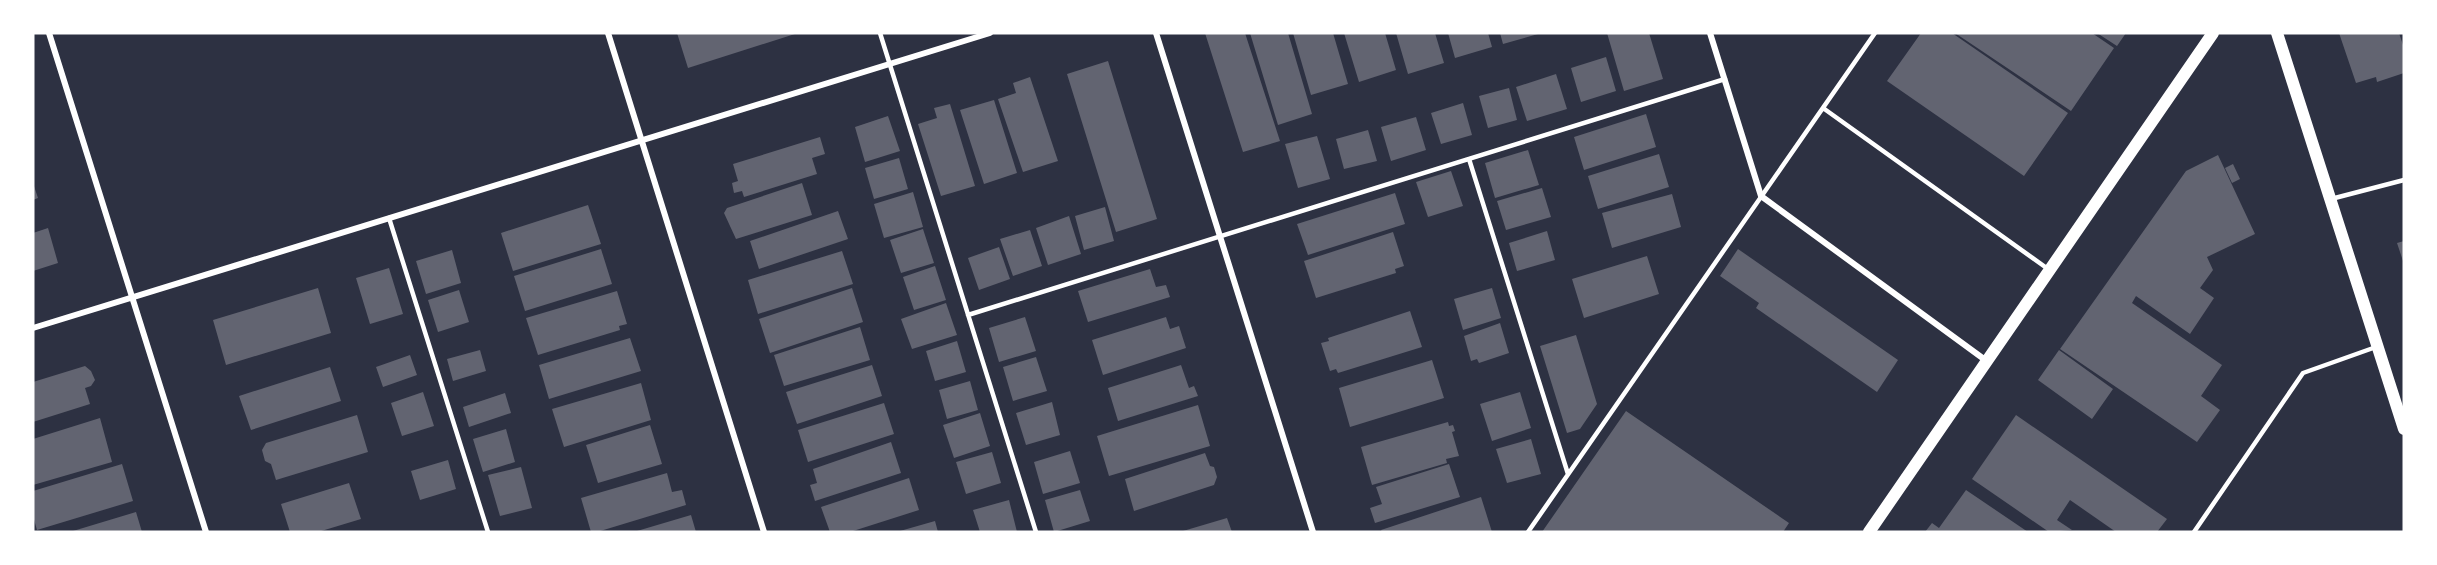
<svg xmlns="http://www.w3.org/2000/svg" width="2437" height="565" font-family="'PT Sans',sans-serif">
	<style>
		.building { fill: #626471 }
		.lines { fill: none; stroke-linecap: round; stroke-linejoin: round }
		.service { stroke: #fff; stroke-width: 4.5 }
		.minor { stroke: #fff; stroke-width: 6 }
		.secondary { stroke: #fff; stroke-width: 12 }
	</style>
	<rect width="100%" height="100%" fill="#2d3142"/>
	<path class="building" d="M677 33H798L688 68Z
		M1205 33H1245L1280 141 1243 152Z
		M1250 33H1288L1312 114 1278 125Z
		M1293 33H1333L1348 84 1311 95Z
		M1344 33H1385L1396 70 1359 82Z
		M1396 33H1435L1444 63 1408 74Z
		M1448 33H1488L1492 47 1455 58Z
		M1500 33H1538V34L1503 44Z
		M1607 33H1649L1663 79 1624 91Z
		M1921 33H1952L2068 113 2024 176 1887 81Z
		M1955 33H2092L2114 48 2071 111Z
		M2097 33H2126L2117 46Z
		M2339 33H2399L2404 48V73L2377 82 2376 77 2356 83Z
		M1606 57 1616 91 1581 102 1571 68Z
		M1108 61 1157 219 1116 232 1067 74Z
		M1556 74 1567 109 1527 121 1516 87Z
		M1030 77 1058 161 1023 172 998 99 1016 93 1013 83Z
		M1509 88 1517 120 1488 128 1479 96Z
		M994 100 1017 173 984 184 960 110Z
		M1463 103 1472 135 1441 144 1431 113Z
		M950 104 975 186 941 196 918 124 937 118 934 108Z
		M1646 114 1656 147 1584 170 1574 137Z
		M888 116 900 151 865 162 855 127Z
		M1416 117 1426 150 1391 161 1381 127Z
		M1368 130 1377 161 1344 169 1336 139Z
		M1317 136 1330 179 1298 188 1285 144Z
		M820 137 825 154 812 158 817 174 744 197 742 191 734 193 732 183 738 181 733 164Z
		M1528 150 1539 185 1495 198 1485 163Z
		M1659 154 1669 187 1598 209 1588 176Z
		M2218 155 2255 234 2207 257 2213 270 2200 288 2214 298 2190 334 2136 296 2132 303 2222 365 2201 396 2220 410 2197 442 2060 349 2186 171Z
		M899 158 908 189 874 199 865 168Z
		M2233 164 2240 179 2232 183 2225 168Z
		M1451 171 1463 206 1428 217 1416 182Z
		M33 183 38 198 33 200Z
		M802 183 812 215 736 239 724 213 727 208Z
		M1542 188 1551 217 1506 230 1497 201Z
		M913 192 923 227 884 238 874 204Z
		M1395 193 1405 224 1308 255 1297 224Z
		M1672 194 1681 227 1612 248 1602 213Z
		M588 205 601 244 513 271 501 233Z
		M1105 207 1114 241 1084 250 1075 216Z
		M838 211 848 239 759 269 750 241Z
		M1069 216 1081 254 1048 265 1036 228Z
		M48 228 58 263 33 271V233Z
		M923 229 934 263 901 273 890 240Z
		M1030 230 1042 266 1013 276 1000 239Z
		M1547 231 1555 260 1517 271 1509 243Z
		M1393 232 1404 266 1395 269 1396 273 1316 298 1304 261Z
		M2404 241V264L2397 243Z
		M999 247 1010 279 979 290 968 258Z
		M601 249 612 284 525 311 514 276Z
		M1738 249 1898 360 1877 392 1756 308 1759 303 1720 276Z
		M452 250 461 283 426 294 416 261Z
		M842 251 853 284 758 314 748 280Z
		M1647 256 1659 294 1584 318 1572 279Z
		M935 266 946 300 914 310 903 277Z
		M389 268 403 314 370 324 356 278Z
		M1150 269 1156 287 1166 285 1170 297 1088 322 1078 291Z
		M318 288 331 333 226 365 213 320Z
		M852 288 863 322 770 353 759 319Z
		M1492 288 1501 318 1463 330 1454 299Z
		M459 290 469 322 438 332 428 300Z
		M617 291 627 324 619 326 620 330 538 355 526 318Z
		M946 303 957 335 912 349 901 319Z
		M1410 311 1422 347 1338 373 1336 369 1330 371 1321 343 1329 341 1328 338Z
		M1025 317 1036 351 999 362 989 328Z
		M1166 317 1170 329 1179 326 1186 348 1103 375 1092 340Z
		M1500 323 1509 353 1479 363 1477 359 1471 361 1464 336Z
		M860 327 870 360 784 386 774 355Z
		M1576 335 1597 404 1580 429 1567 433 1540 346Z
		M630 338 641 371 549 399 539 365Z
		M957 341 966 372 935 381 926 351Z
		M480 350 486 371 453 381 447 359Z
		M2059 350 2113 389 2092 419 2038 380Z
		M410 355 417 375 383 387 376 367Z
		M1036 357 1047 391 1013 401 1003 367Z
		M1432 360 1444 398 1350 427 1339 388Z
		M872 365 882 396 797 424 786 392Z
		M1181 365 1189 388 1194 386 1198 396 1118 421 1108 388Z
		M85 366 91 371 95 380 91 386 85 388 90 404 33 422V382Z
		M330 367 341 401 251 430 239 396Z
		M970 381 978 410 947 419 939 390Z
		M641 383 651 420 564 447 552 409Z
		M423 392 434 426 402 436 391 403Z
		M1520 392 1531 428 1492 441 1480 404Z
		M505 393 511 413 469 427 463 407Z
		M1052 402 1060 435 1026 445 1016 413Z
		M884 403 894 434 808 462 798 430Z
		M1198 405 1210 446 1109 476 1097 436Z
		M1626 411 1789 523 1783 532H1542Z
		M980 413 990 446 954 458 943 425Z
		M357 415 368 452 276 480 271 464 265 461 262 450 266 443Z
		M2016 415 2167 519 2157 532H2116L2070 500 2057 520 2072 530 2049 532 1972 479Z
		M100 418 112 462 33 485V439Z
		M1448 422 1449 426 1453 425 1455 431 1452 432 1459 456 1446 459 1447 463 1372 485 1361 447Z
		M650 425 662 464 598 483 586 445Z
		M506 429 515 462 483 472 473 439Z
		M1531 439 1541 474 1507 483 1496 449Z
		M891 442 901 473 815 501 810 485 817 483 813 469Z
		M1070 451 1080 483 1043 494 1034 462Z
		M992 452 1001 483 966 494 956 462Z
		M1205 453 1210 466 1214 467 1217 477 1214 485 1134 511 1125 479Z
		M448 460 456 489 420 500 411 471Z
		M122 464 133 501 37 530 33 516V491Z
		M1449 464 1460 497 1375 523 1370 508 1382 504 1376 487Z
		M521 467 532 508 500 516 488 475Z
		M667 473 672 492 682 490 686 505 597 532H591L581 498Z
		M909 478 919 510 850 532H830L821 507Z
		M349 483 361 519 318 532H290L281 504Z
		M1080 490 1090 521 1054 532 1045 500Z
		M1966 490 2028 532H1925L1932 523 1939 528Z
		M1481 497 1492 532H1382L1381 530Z
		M1009 500 1017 532H980L973 510Z
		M136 512 142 532H74L73 531Z
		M691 515 696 532H637V531Z
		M1227 518 1232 532H1183V531Z
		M935 521 938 532H900V531Z"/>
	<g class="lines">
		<path class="service" d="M880 33 1036 532
			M1823 108 2048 269
			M1469 159 1568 474
			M2331 199 2404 180
			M389 218 488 532
			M968 315 1725 79
			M1528 532 1875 33
			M2194 532 2303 373 2376 347"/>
		<path class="minor" d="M49 33 206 532
			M608 33 764 532
			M1156 33 1313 532
			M1710 33 1761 196 1988 362
			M33 328 990 33"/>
		<path class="secondary" d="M2277 33 2404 429
			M1869 532 2213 33"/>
	</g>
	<rect width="2437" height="565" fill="none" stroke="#ffffff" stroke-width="69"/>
</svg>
